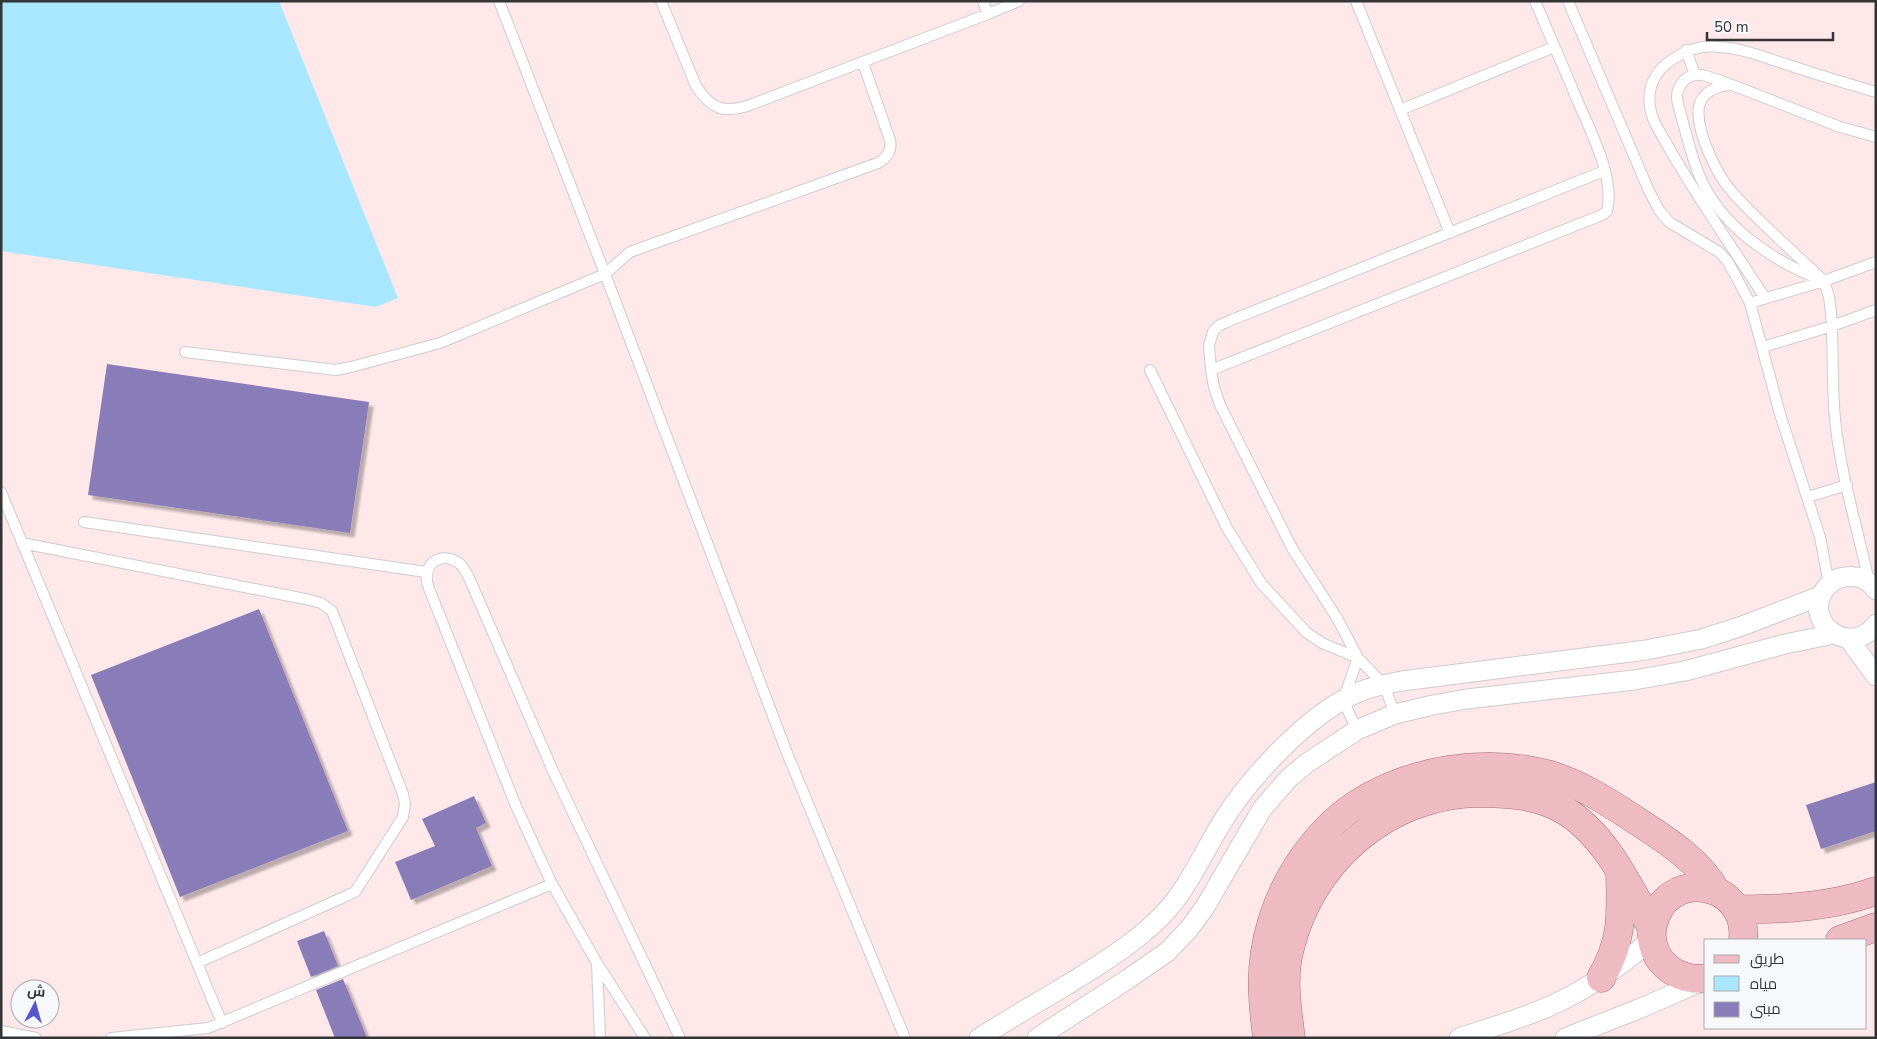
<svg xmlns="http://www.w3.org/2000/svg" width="1877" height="1039" font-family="'Nunito Sans',Cairo,sans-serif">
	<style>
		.industrial { fill: #fee8e9; fill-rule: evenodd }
		.water { fill: #a9e7fe }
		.building { fill: #887db8; filter: url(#shadow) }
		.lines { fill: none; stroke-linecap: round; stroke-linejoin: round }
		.lane-casing { stroke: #cbcdd0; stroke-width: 12 }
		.street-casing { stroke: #cbcdd0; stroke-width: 21 }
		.primary-casing { stroke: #a66f78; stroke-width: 29 }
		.lane { stroke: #fff; stroke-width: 10 }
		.street { stroke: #fff; stroke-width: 19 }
		.primary { stroke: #efbbc3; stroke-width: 28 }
	</style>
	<defs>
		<filter id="shadow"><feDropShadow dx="4.5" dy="4.5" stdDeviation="1" flood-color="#0004"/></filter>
	</defs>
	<rect width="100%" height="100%" fill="#f6f8fb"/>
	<path class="industrial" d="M279 1H1876V1038H1V251L376 307 398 298ZM1706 940H1866V1028H1706ZM20 989H50V1019H20Z"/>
	<path class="water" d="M1 1H279L398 298 376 307 1 251Z"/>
	<path class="building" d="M107 364 369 402 350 533 88 495Z
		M259 609 348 831 180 897 91 675Z
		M1876 782V831L1821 849 1806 805Z
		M474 796 486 823 476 828 492 866 411 900 395 862 435 846 422 819Z
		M324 931 338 966 311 977 297 941Z
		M343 979 367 1038H335L316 990Z"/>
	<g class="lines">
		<defs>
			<path id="lane" d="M499 1 605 274 787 753 905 1038
				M661 1 696 86C711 109 723 114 750 105L988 14
				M983 1 988 14 1019 1
				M1356 1 1450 233
				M1568 1 1649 191 1659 210 1669 222 1719 252 1728 262 1750 303 1780 414 1820 537 1829 584
				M1686 50 1695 75
				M1729 84C1721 81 1711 77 1702 75 1684 73 1674 89 1678 104 1685 128 1690 154 1700 177 1721 226 1771 260 1819 279
				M1400 110 1554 47
				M1765 298C1733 248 1698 199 1669 148 1662 135 1652 122 1650 107 1647 86 1656 70 1673 59 1688 49 1702 45 1719 47 1741 48 1761 56 1782 63 1813 73 1844 83 1876 92
				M1750 303 1824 281 1876 262
				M1763 347 1832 326 1876 310
				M185 352 336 370 351 367 440 343 605 274 630 252 878 163C887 158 892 151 890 140L863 63
				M1150 370 1227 528 1261 583 1306 632 1322 643 1358 658
				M1211 370 1602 215 1607 211C1616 175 1586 123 1573 90 1560 60 1548 31 1535 1
				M1 492 222 1023
				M1808 497 1847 485
				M84 522 426 572
				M22 543 310 600 321 603 332 611 403 794 405 804 403 817 355 892 197 963
				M1869 582C1858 530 1842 479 1836 428 1831 389 1834 351 1831 313L1829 297 1824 281C1794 252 1761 224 1733 193 1717 176 1695 130 1699 106 1703 91 1718 85 1732 85L1840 127 1876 137
				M1395 714 1384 685 1358 658 1337 618 1292 548 1220 405 1214 387 1211 370 1209 345 1213 332 1218 326 1229 321 1604 171
				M1357 730 1343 700 1358 658
				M597 964 600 1038
				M1 1031 36 1038
				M111 1038 208 1028 552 884
				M645 1038 597 963 552 884 516 806 428 586C422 565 439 550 459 563 464 567 467 574 470 580L553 771 680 1038"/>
			<path id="street" d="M1876 590C1869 580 1858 575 1846 577 1838 577 1831 582 1826 588 1799 620 1851 660 1876 624
				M1848 638 1876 676
				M979 1038C1008 1020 1038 1002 1067 985 1102 963 1141 940 1169 908 1190 883 1204 852 1221 824 1248 779 1309 713 1359 692 1372 686 1388 684 1402 681L1646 650 1702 639 1742 626 1820 596
				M1037 1038 1128 979 1167 952 1189 929 1205 907 1262 809 1289 778 1307 763 1357 730 1395 714 1433 705 1467 699 1634 680 1685 671 1785 644 1834 634
				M1459 1038C1489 1028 1521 1019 1550 1006 1588 989 1621 966 1652 939
				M1565 1038 1641 1008 1705 980"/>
			<path id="primary" d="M1737 909C1784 910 1831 907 1876 891
				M1840 940 1876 927
				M1601 978C1623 940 1621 916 1620 873
				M1706 978C1689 981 1672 974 1661 961 1653 951 1650 937 1653 925 1665 867 1749 880 1743 940
				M1267 1038C1262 999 1259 964 1271 925 1284 879 1316 831 1357 804 1412 769 1484 758 1547 774 1578 783 1607 801 1634 819 1663 838 1699 860 1716 891
				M1291 1038C1287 1008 1282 977 1290 948 1311 861 1387 795 1477 793 1506 793 1537 795 1562 809 1604 832 1630 888 1652 928"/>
		</defs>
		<use href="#lane" class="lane-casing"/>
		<use href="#street" class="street-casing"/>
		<use href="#primary" class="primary-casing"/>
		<use href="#lane" class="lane"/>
		<use href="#street" class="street"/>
		<use href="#primary" class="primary"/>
	</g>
	<rect width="1877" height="1039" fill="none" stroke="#343536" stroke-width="5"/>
	<rect x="1704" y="939" width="162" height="90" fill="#f6f8fb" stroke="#a8aaac"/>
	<rect x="1714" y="955" width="25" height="8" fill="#efbbc3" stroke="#a8aaac"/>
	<text x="1750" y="964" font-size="15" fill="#343536">طريق</text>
	<rect x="1714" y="976" width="25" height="15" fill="#a9e7fe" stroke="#a8aaac"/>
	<text x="1750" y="989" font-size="15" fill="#343536">مياه</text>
	<rect x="1714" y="1002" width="25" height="15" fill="#887db8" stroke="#a8aaac"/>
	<text x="1750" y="1014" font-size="15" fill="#343536">مبنى</text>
	<g transform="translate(35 1004) rotate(6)"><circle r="24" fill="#f6f8fb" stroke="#a8aaac"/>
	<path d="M0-4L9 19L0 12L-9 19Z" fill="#5556cd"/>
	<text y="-8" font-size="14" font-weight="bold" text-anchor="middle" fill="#343536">ش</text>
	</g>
	<path d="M1707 32v8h126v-8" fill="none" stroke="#343536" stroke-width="2.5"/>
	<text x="1714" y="32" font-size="15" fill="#343536" stroke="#f6f8fb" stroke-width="4" paint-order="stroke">50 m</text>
</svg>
